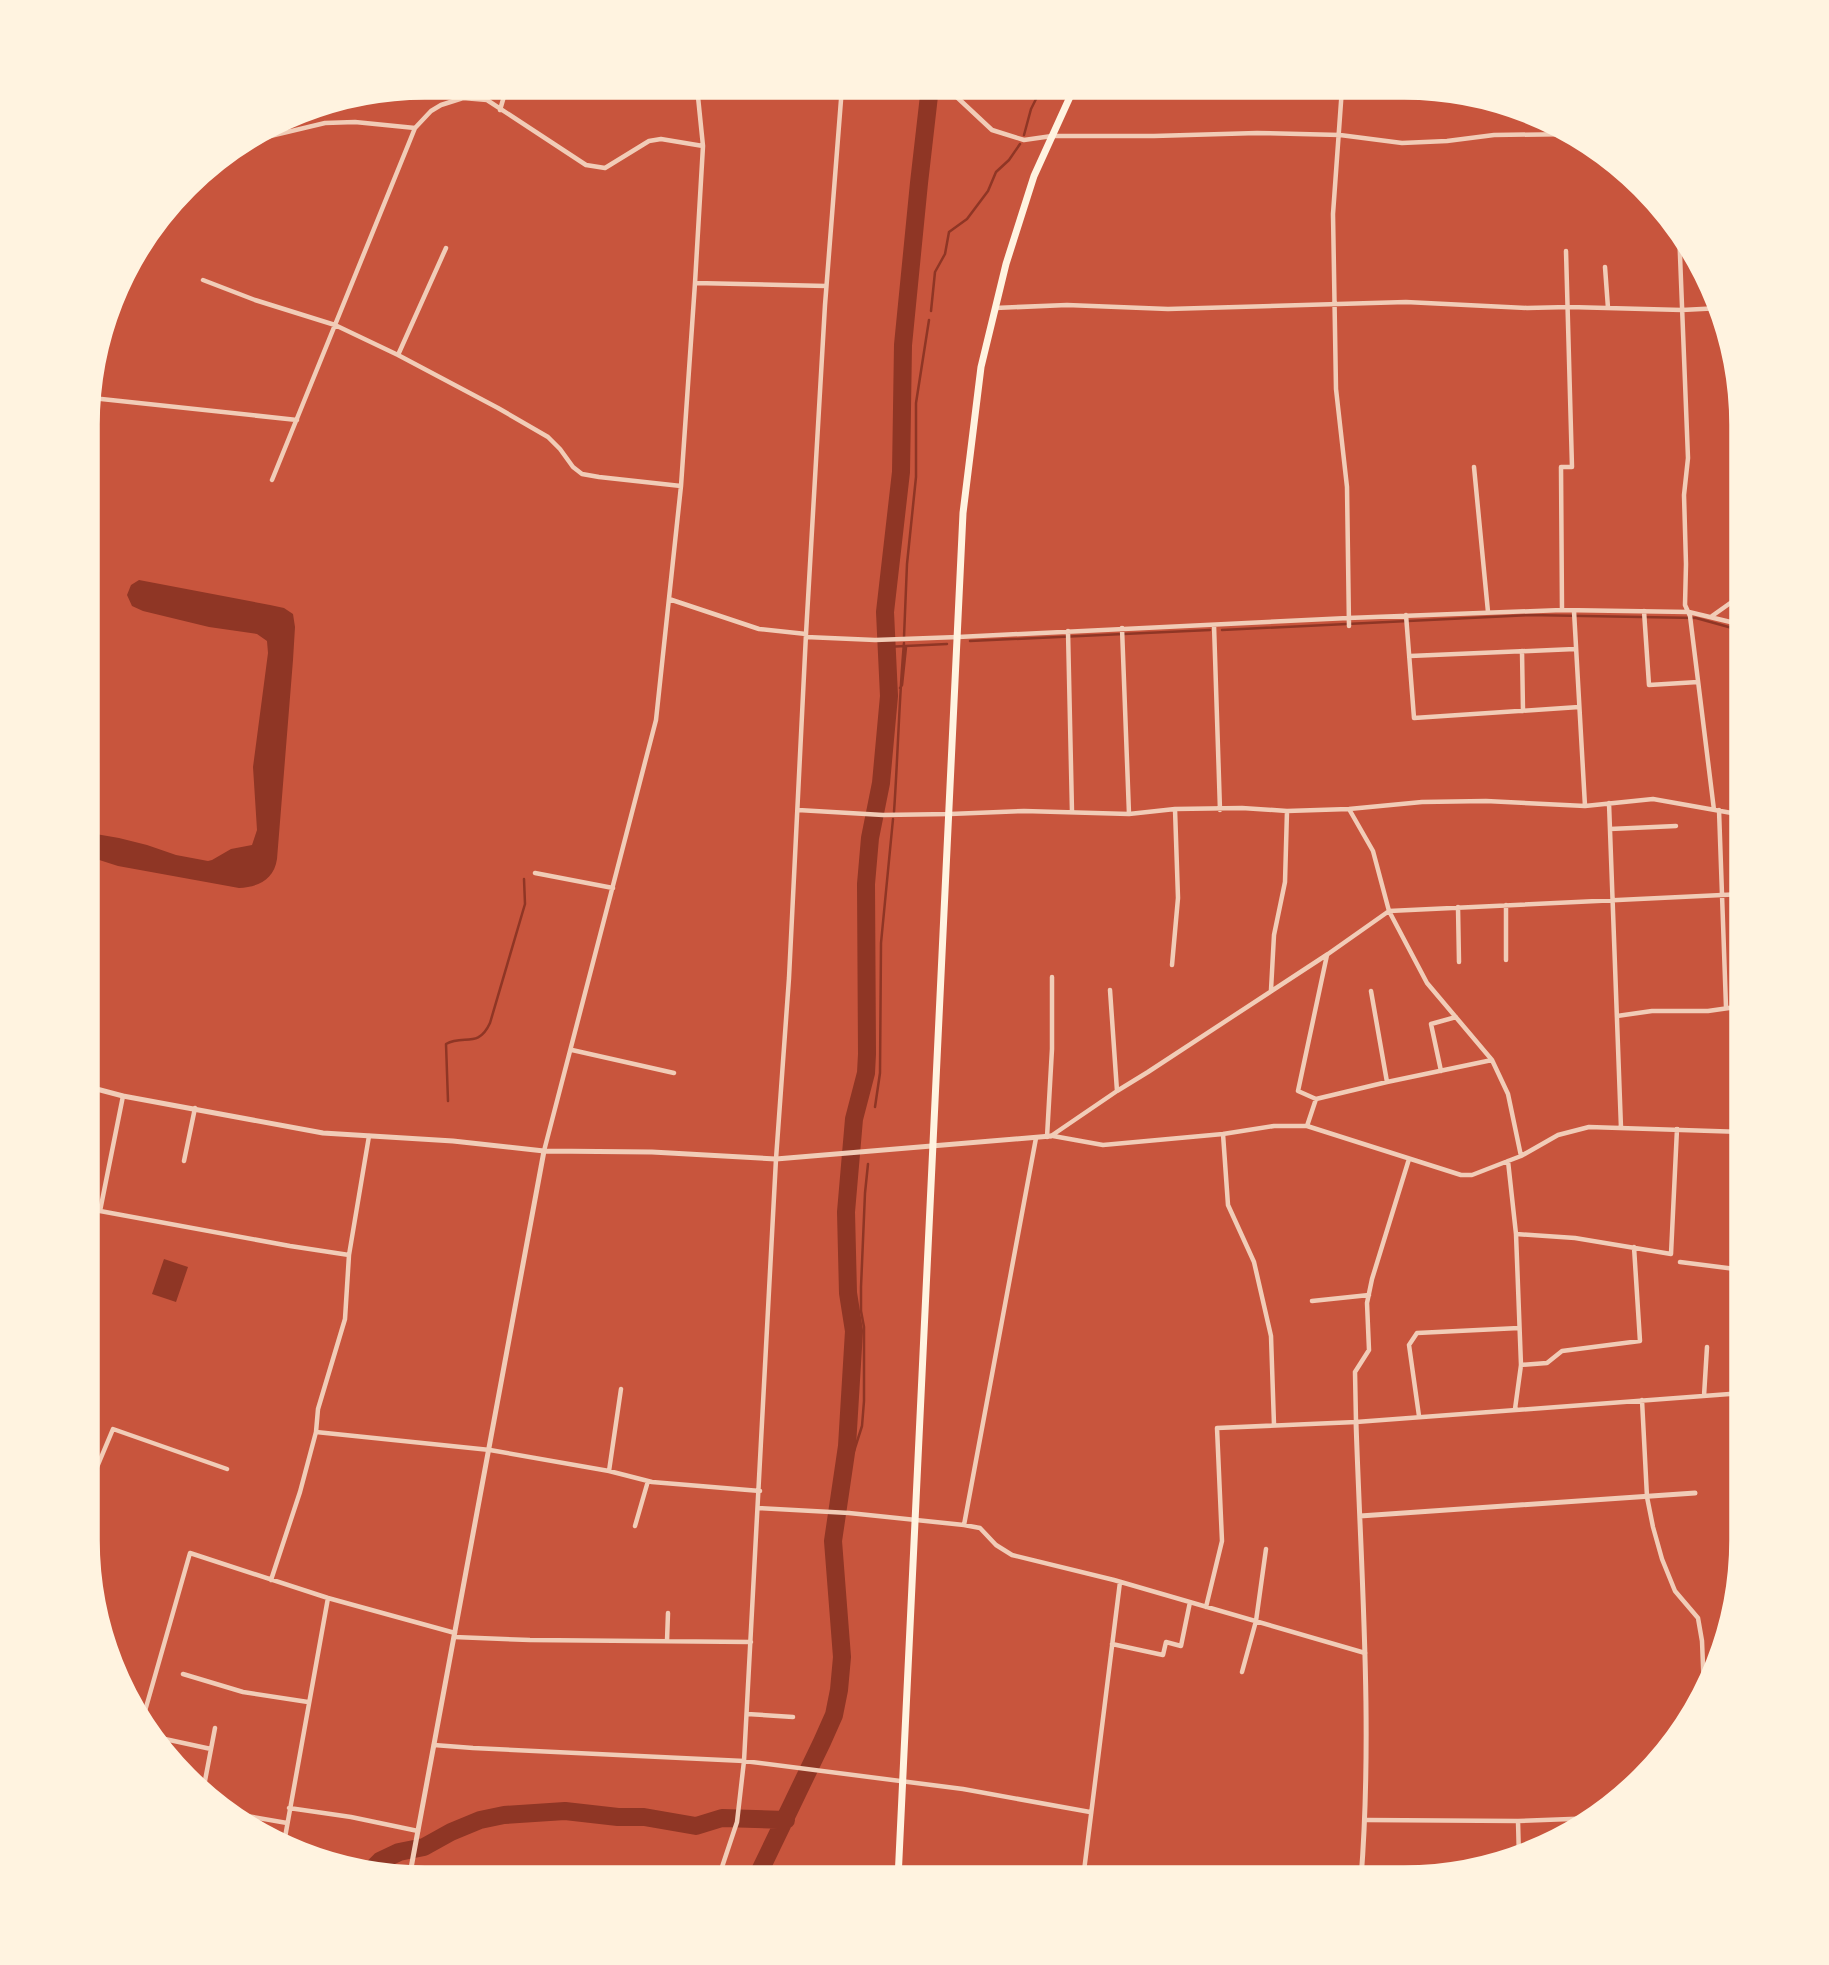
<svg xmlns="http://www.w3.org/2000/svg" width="1829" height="1965" font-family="Helvetica,sans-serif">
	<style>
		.water { fill: #8f3625 }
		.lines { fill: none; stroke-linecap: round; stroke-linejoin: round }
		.stream { stroke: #8f3625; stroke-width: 2.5 }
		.river { stroke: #8f3625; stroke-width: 18 }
		.minor { stroke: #f1ccb7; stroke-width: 4.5 }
		.tertiary { stroke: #f1ccb7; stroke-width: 5 }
		.trunk { stroke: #fff3e0; stroke-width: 7 }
		.rim { fill: none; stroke: #fff3e0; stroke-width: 3.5 }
	</style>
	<rect width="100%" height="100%" fill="#c8553d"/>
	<path class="water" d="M139 580 270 605 284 608 293 614 295 627 293 660 277 859C274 880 258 887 239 888L118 866 90 857V833L119 838 147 845 176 855 208 861 212 860 231 849 252 845 257 830 253 767 268 653 267 641 257 634 209 627 143 611 132 606 127 595 131 585Z
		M164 1259 188 1267 176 1302 152 1294Z"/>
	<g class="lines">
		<path class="stream" d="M1024 135 1031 109 1042 87
			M931 311 935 272 945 254 949 232 967 219 988 191 996 172 1009 160 1020 144
			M1222 630 1529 615 1696 618 1743 631
			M904 637 907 564 916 477V403L929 320
			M970 641 1210 630
			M885 647 947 644
			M900 688 902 685 906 647
			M894 812C898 755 899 699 904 643
			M448 1101 446 1044C464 1034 478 1049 490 1023L525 904 524 879
			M875 1107 880 1073 881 943 893 819
			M845 1457 854 1451 862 1426 864 1401V1327L861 1311V1287L865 1193 868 1164"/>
		<path class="river" d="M372 1869 380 1861 399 1852 424 1847 451 1832 480 1820 504 1815 565 1811 618 1817H644L696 1826 722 1818 786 1820
			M756 1879 822 1742 834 1715 839 1690 842 1657 833 1541 847 1446 854 1331 848 1293 846 1212 854 1119 866 1073 867 1054 866 884 870 838 881 783 889 696 885 612 901 472 903 345 919 183 930 87"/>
		<path class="minor" d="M946 87 992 130 1024 140 1052 136H1154L1257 133 1340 135 1402 143 1447 141 1494 135 1577 134
			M1342 88 1333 214 1336 389 1347 487 1349 626
			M500 110 507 86
			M250 141 325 123 355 122 415 128
			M1679 230 1688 458 1684 495 1686 564 1685 605 1690 616 1714 810
			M1605 267 1608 308
			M203 280 255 300 335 325 398 355 498 408 548 437 560 449 573 467 582 474 599 477 681 486
			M695 283 826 286
			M995 308 1067 305 1168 309 1406 302 1527 308 1569 307 1682 310 1721 308
			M398 355 446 248
			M92 398 297 420
			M1474 467 1488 612
			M272 480 415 128 431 111 441 105 463 98 487 100 586 165 605 168 649 141 661 139 703 146
			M669 599 759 629 806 634
			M1562 610 1561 467H1572L1566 251
			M1574 611 1585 806
			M1644 611 1649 685 1698 682
			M1406 615 1414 718 1579 707
			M1712 616 1743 594
			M1214 625 1220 810
			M1122 628 1129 814
			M1068 631 1072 812
			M806 637 875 640 958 637 1348 618 1562 610 1689 612 1743 625
			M1522 651 1523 711
			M1410 656 1575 649
			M1609 803 1621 1128
			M1349 809 1373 851 1389 911 1427 983 1492 1060 1508 1094 1521 1156
			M798 810 883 815 950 814 1024 811 1129 814 1175 809 1242 808 1287 811 1349 809 1422 802 1486 801 1585 806 1653 799 1743 815
			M1719 810 1726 1007
			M1610 829 1676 826
			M535 873 613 888
			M1506 905V960
			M1458 907 1459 962
			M1327 955 1298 1091 1316 1099 1387 1082 1492 1060
			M1172 965 1178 898 1175 809
			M1110 990 1117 1091
			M1271 990 1274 935 1285 882 1287 811
			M1371 991 1387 1082
			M1617 1016 1652 1011H1708L1743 1006
			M572 1050 674 1073
			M1441 1071 1431 1024 1456 1017
			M1307 1126 1316 1099
			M1223 1134 1228 1205 1254 1262 1271 1336 1274 1425
			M1051 1136 1117 1091 1148 1072 1328 954 1389 911 1743 894
			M1053 1136 1103 1145 1223 1134 1274 1126H1307L1461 1175H1472L1508 1161 1521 1156 1558 1135 1589 1127 1743 1132
			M1047 1137 1052 1049V977
			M544 1151 656 720 681 486 695 283 703 146 697 87
			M184 1161 195 1108
			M1508 1161 1516 1234 1521 1365 1515 1409
			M88 1207 100 1211 290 1246 349 1255
			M100 1211 123 1096
			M1516 1234 1575 1238 1671 1254 1677 1129
			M1680 1262 1743 1270
			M1312 1301 1369 1295
			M1521 1365 1547 1363 1562 1351 1640 1341 1634 1247
			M1704 1396 1707 1347
			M1642 1400 1647 1497 1653 1527 1662 1559 1675 1591 1698 1618 1702 1641 1704 1690
			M1419 1416 1409 1345 1417 1333 1519 1328
			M1356 1422 1355 1372 1369 1350 1367 1303 1372 1279 1409 1159
			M316 1432 490 1450 609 1471 652 1482 760 1491
			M609 1471 621 1389
			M87 1491 113 1429 227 1469
			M759 1508 849 1513 964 1525 980 1528 996 1545 1012 1555 1114 1580 1365 1653
			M964 1525 1036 1138
			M635 1526 648 1481
			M271 1580 300 1492 316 1432 318 1409 345 1319 349 1255 369 1136
			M1206 1607 1222 1541 1217 1428 1356 1422 1743 1393
			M454 1637 530 1640 751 1642
			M667 1641 668 1613
			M1112 1644 1163 1655 1166 1642 1181 1646 1190 1602
			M1242 1672 1256 1621 1266 1549
			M183 1674 243 1692 308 1702
			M747 1714 793 1717
			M141 1725 190 1553 328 1598 455 1633
			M151 1736 211 1749
			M434 1745 473 1748 744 1761 963 1789 1090 1812
			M204 1786 215 1728
			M289 1808 351 1817 418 1831
			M235 1814 287 1823
			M1366 1820 1518 1821 1597 1818
			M1518 1821 1519 1858
			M284 1843 328 1598
			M718 1879 737 1822 744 1761 776 1159 789 978 806 634 825 305 842 87
			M1083 1879 1120 1582"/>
		<path class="tertiary" d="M89 1087 123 1096 323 1133 453 1141 544 1151 652 1152 776 1159 1051 1136
			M1356 1422C1361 1573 1373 1727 1361 1879
			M1360 1516 1695 1493
			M409 1879 544 1151"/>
		<path class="trunk" d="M898 1879 963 513 981 367 1006 264 1034 176 1074 88"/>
	</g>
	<path d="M0 0H1829V1965H0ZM425 98H1404A327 327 0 0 1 1731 425V1540A327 327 0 0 1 1404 1867H425A327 327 0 0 1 98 1540V425A327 327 0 0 1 425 98Z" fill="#fff3e0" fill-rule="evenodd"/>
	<path class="rim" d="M425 98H1404A327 327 0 0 1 1731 425V1540A327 327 0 0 1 1404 1867H425A327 327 0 0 1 98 1540V425A327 327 0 0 1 425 98Z"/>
</svg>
